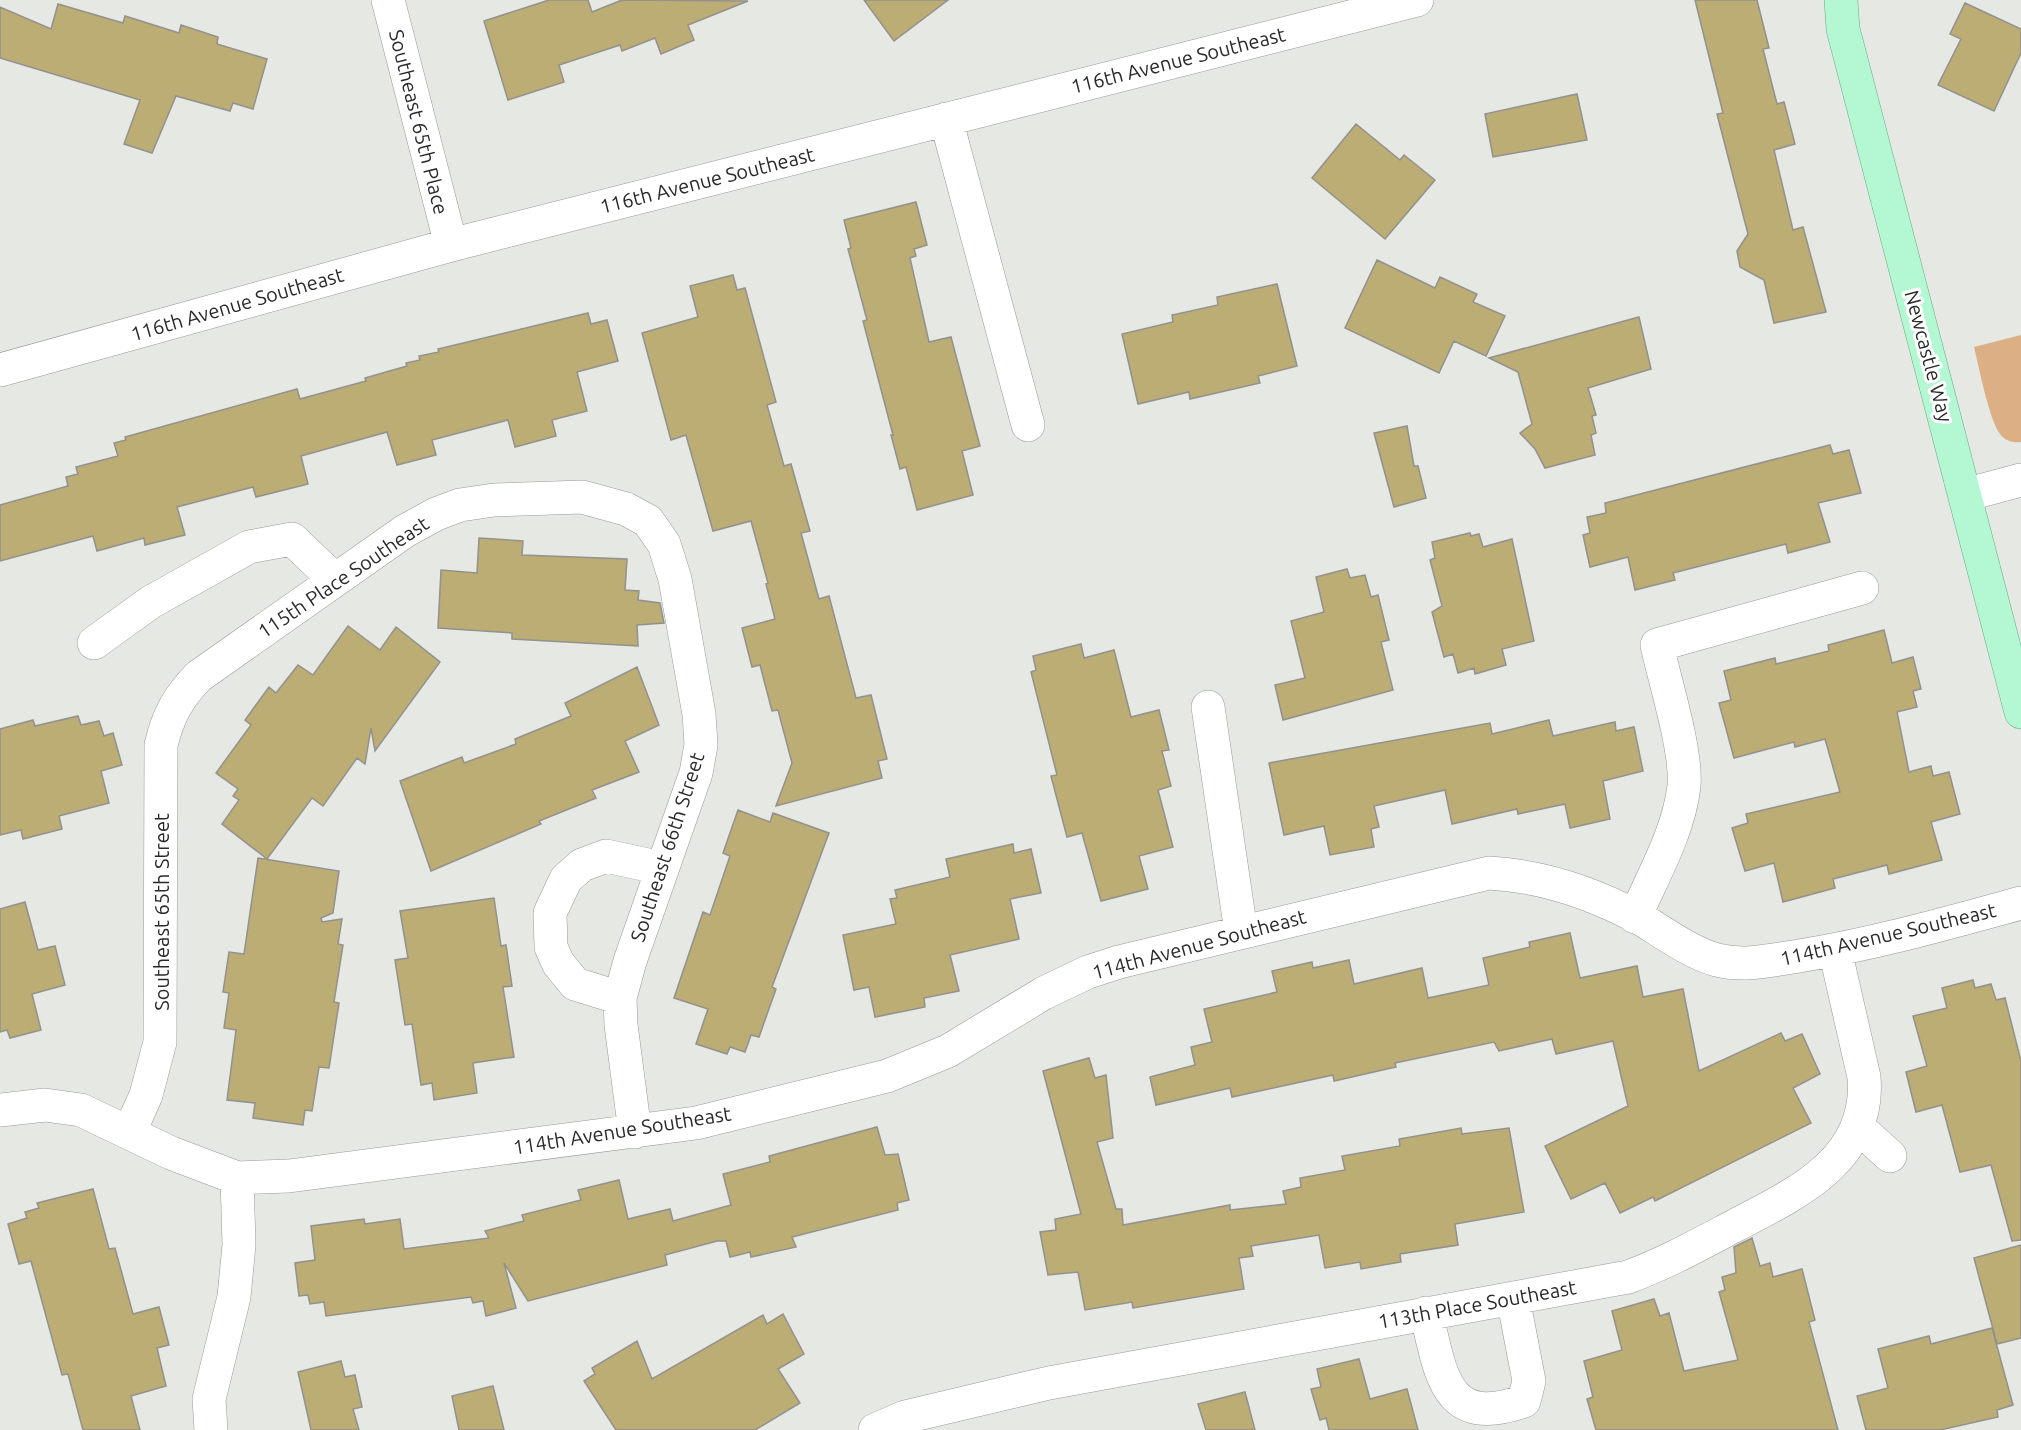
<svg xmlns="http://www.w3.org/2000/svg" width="2021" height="1430" font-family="Ubuntu,sans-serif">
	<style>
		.green { fill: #dcaf85 }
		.building { fill: #bbad74; stroke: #93918d; stroke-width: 1.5 }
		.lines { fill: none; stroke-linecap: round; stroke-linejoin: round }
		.minor-casing { stroke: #989a96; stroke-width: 34 }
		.major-casing { stroke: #62ac84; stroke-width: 34 }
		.minor { stroke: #fff; stroke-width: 33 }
		.major { stroke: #b3f7d3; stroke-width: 33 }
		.labels { text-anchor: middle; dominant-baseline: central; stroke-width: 6; stroke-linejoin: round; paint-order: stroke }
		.street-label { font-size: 20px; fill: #292a28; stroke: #fff }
	</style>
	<rect width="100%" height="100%" fill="#e5e8e3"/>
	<path class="green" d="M2021 335V442C2013 443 2005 441 2000 434 1989 419 1979 367 1974 347Z"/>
	<path class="building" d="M549 0H588L592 12 622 0 748 1 688 25 694 40 661 54 655 38 622 51 620 45 559 65 564 82 508 100 484 21Z
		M864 0H948L894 41Z
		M1695 0H1757L1769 48 1763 49 1777 104 1784 102 1795 144 1774 150 1793 230 1803 227 1826 312 1774 323 1764 280 1740 267 1737 251 1748 234 1717 114 1723 113Z
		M1965 3 2021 29V53L1994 111 1938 85 1961 39 1950 34Z
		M58 4 123 23 125 16 179 33 181 25 218 37 217 44 267 59 253 109 233 103 230 111 176 96 152 153 124 144 140 100 0 58V7L51 29Z
		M1577 94 1587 140 1493 157 1485 114Z
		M1356 124 1400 160 1404 155 1435 180 1385 239 1312 178Z
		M916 202 927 245 914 249 916 256 910 258 929 342 951 337 980 446 962 451 973 495 917 510 906 467 900 469 891 435H893L863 321 867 320 848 249 851 248 844 220Z
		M1377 260 1435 288 1440 277 1477 294 1473 302 1505 316 1486 356 1454 341 1439 373 1345 328Z
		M733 275 737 290 745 288 776 402 767 405 784 466 791 464 810 531 801 533 819 599 829 596 856 698 871 695 887 759 878 761 882 778 776 806 792 763 778 710 772 711 760 665 752 667 742 628 775 619 766 584 768 583 751 521 713 531 686 435 671 440 642 333 698 317 690 286Z
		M1277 284 1297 366 1258 376 1260 383 1190 399 1189 392 1138 404 1122 334 1173 322 1172 315 1218 305 1217 297Z
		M588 313 591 324 607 320 618 361 577 372 587 411 552 420 556 436 515 447 508 420 432 440 436 455 397 465 387 432 301 456 308 484 256 497 253 487 177 507 185 535 145 545 144 538 97 551 93 536 0 561V505L68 486 66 477 78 474 76 467 118 456 114 443 126 440 125 437 297 389 300 399 366 381 365 378 407 366 406 363 420 360 419 356 439 352 438 349Z
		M1639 317 1651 369 1588 388 1596 415 1592 416 1596 433 1591 435 1595 455 1545 468 1535 449 1520 433 1532 424 1518 372 1489 358Z
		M1407 426 1414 466H1418L1426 498 1394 507 1374 433Z
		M1830 445 1833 454 1849 450 1861 493 1818 503 1830 542 1788 553 1786 544 1673 573 1675 580 1635 590 1628 557 1590 567 1583 535 1590 533 1587 517 1606 513 1605 503Z
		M1470 533 1471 536 1479 534 1483 547 1512 539 1534 641 1502 649 1506 665 1475 674 1474 668 1458 673 1453 654 1444 657 1432 612 1442 606 1430 560 1435 558 1432 542Z
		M479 538 523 541 522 555 627 559 625 590 639 591 638 600 660 603 664 623 637 625 638 646 512 639V633L438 628 441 570 477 573Z
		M1347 569 1350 578 1365 575 1371 597 1378 595 1389 640 1381 642 1393 690 1283 720 1275 685 1305 678 1291 621 1324 612 1316 577Z
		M348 626 380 650 396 627 440 662 375 751 371 728 365 764 357 758 323 806 312 798 267 859 222 824 239 800 233 796 238 789 216 773 251 725 245 720 269 687 276 693 298 665 313 675Z
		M1884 630 1892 663 1913 657 1921 689 1913 691 1917 707 1897 712 1909 772 1931 766 1933 776 1949 772 1960 814 1931 822 1942 860 1889 874 1887 865 1833 879 1835 888 1783 902 1774 863 1745 871 1732 828 1748 823 1746 814 1840 792 1825 739 1795 747 1794 742 1734 758 1719 703 1731 700 1724 671 1775 658 1776 664 1829 651 1828 645Z
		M1081 644 1084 658 1114 650 1131 717 1159 710 1169 750 1162 751 1171 786 1158 790 1173 847 1139 856 1148 889 1101 901 1082 833 1067 837 1051 776 1057 775 1031 672 1036 670 1033 656Z
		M637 667 659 725 625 741 639 772 592 790 596 798 539 821 541 824 431 871 400 781 462 757 464 763 516 744 515 739 571 716 565 703Z
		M78 716 81 725 99 721 104 736 113 733 122 765 101 771 109 803 59 816 62 829 23 839 21 830 0 835V729L33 720 35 726Z
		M1549 720 1553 736 1615 722 1616 731 1634 727 1643 771 1603 781 1610 819 1570 828 1565 804 1518 814 1517 809 1452 824 1445 790 1374 806 1379 827 1371 829 1374 847 1330 855 1324 826 1284 835 1269 763 1490 723 1492 734Z
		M738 810 770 822 773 813 829 833 772 987 776 989 759 1037 751 1035 745 1052 730 1047 727 1054 696 1044 708 1009 674 998 703 912 710 915 730 856 723 853Z
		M1013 844 1014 853 1031 849 1041 893 1010 899 1019 939 950 955 959 991 924 998 925 1007 875 1017 869 987 854 990 843 935 896 924 890 899 897 898 895 890 950 877 946 859Z
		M258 858 339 871 333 913 321 918 322 922 342 919 338 944 343 945 334 1002 339 1003 329 1068 319 1067 312 1111 305 1110 303 1125 253 1118 255 1103 227 1100 236 1030 224 1028 229 993 223 992 229 952 244 954Z
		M494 898 501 946 506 945 512 986 503 987 514 1057 473 1063 477 1093 434 1100 432 1083 421 1085 412 1024 405 1025 395 960 408 958 400 911Z
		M25 902 38 950 55 946 65 985 32 994 41 1030 10 1038 7 1030 0 1032V909Z
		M1570 933 1580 978 1637 966 1643 997 1683 989 1699 1071 1781 1033 1785 1041 1802 1034 1820 1074 1793 1088 1811 1123 1655 1201 1653 1197 1620 1213 1605 1183 1571 1199 1545 1146 1628 1106 1613 1041 1556 1054 1552 1039 1499 1051 1494 1042 1395 1063 1396 1067 1334 1081 1333 1075 1232 1097 1230 1088 1156 1105 1150 1077 1195 1065 1191 1047 1212 1042 1204 1009 1277 992 1272 971 1312 962 1313 968 1349 960 1354 984 1422 968 1428 998 1489 985 1483 958 1530 947 1529 942Z
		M1973 980 1975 988 1991 984 1996 1000 2005 998 2021 1061V1240L2012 1241 1991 1165 1960 1172 1942 1105 1916 1112 1906 1072 1927 1066 1913 1016 1947 1008 1942 988Z
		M1089 1058 1095 1078 1106 1075 1113 1138 1097 1142 1116 1209H1122L1123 1225 1230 1205V1210L1286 1204 1283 1191 1301 1187 1300 1178 1345 1170 1342 1156 1400 1146 1399 1139 1461 1128 1462 1134 1509 1128 1524 1212 1455 1224 1458 1245 1400 1254 1401 1262 1361 1269 1360 1262 1325 1268 1319 1235 1251 1246 1253 1256 1239 1258 1244 1289 1133 1308 1132 1302 1085 1310 1078 1272 1048 1275 1040 1232 1056 1230 1055 1219 1081 1214 1043 1071Z
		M877 1127 885 1155 898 1154 909 1200 897 1203 898 1210 792 1237 796 1247 751 1257 750 1252 730 1257 726 1241H717L665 1255 667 1265 528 1301 504 1263 516 1308 486 1316 483 1301 473 1303 471 1297 326 1316 324 1302 310 1304 308 1295 299 1296 295 1263 315 1260 311 1226 364 1219 365 1224 400 1219 404 1249 489 1238 485 1231 524 1221 522 1215 581 1200 578 1190 619 1180 628 1219 670 1209 673 1221 731 1205 723 1174 770 1162 769 1156Z
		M93 1189 109 1249 115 1248 133 1314 159 1307 169 1345 157 1348 166 1386 131 1396 140 1430H83L68 1374 62 1375 31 1261 19 1264 8 1224 27 1218 25 1212 39 1208 37 1203Z
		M1752 1238 1760 1266 1770 1263 1773 1277 1802 1269 1815 1320 1809 1322 1838 1430H1596L1587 1399 1593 1397 1584 1361 1622 1350 1612 1311 1654 1299 1660 1316 1669 1313 1684 1371 1738 1360 1719 1292 1725 1290 1722 1277 1736 1273 1734 1247Z
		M2021 1245V1338L1997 1344 1974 1258Z
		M783 1314 804 1354 778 1369 800 1403 755 1430H616L584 1381 595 1374 592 1368 637 1341 652 1379 763 1315 767 1324Z
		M1992 1328 2013 1405 1997 1410 1998 1417 1940 1430H1866L1857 1396 1888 1388 1878 1349 1929 1336 1931 1344Z
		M1359 1359 1370 1399 1407 1389 1418 1430H1329L1326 1418 1320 1420 1311 1389 1321 1387 1317 1369Z
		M341 1361 345 1377 355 1375 362 1407 353 1409 359 1430H311L298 1372Z
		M493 1386 504 1430H459L452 1396Z
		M1245 1392 1255 1430H1206L1198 1404Z"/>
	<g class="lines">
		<defs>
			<path id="minor" d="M388 0 451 245
				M946 119 1028 425
				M0 370 451 245 1417 0
				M1965 495 2021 480
				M94 643 151 602 249 547 292 539 335 580
				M1208 707 1241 932
				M1635 917C1653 876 1679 831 1684 786 1687 751 1665 682 1657 645L1862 588
				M620 998 575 984 558 963 551 947 550 913 566 879 582 865 606 856 662 868
				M0 1110 45 1105 81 1110 171 1153 237 1178 289 1176 696 1123 887 1076 948 1051 1044 993 1088 972 1119 962 1489 873C1543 876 1593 893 1641 919 1664 933 1691 953 1717 960 1744 967 1772 960 1799 956 1874 944 1948 923 2021 903
				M1858 1127 1890 1156
				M130 1131 146 1095 160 1042 161 745C168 716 178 697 199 676L405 531 436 514 460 505 494 500 582 497 626 509 648 521 664 544 675 579 699 714 701 745 696 773 630 961 620 998 621 1025 635 1132
				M1426 1313C1441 1371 1443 1430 1524 1401L1529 1381 1513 1298
				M211 1430 209 1399 234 1297 239 1245 237 1178
				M875 1430 905 1417 1049 1383 1628 1277C1666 1263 1700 1244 1736 1225 1798 1193 1871 1159 1864 1077L1835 950"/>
			<path id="major" d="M1841 0 1843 29 2021 712"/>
		</defs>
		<use href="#minor" class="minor-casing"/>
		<use href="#major" class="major-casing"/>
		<use href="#minor" class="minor"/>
		<use href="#major" class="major"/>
	</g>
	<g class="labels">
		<g class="street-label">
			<text transform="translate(1178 60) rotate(-14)">116th Avenue Southeast</text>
			<text transform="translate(419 122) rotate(76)">Southeast 65th Place</text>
			<text transform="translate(707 180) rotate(-14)">116th Avenue Southeast</text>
			<text transform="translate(237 304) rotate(-16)">116th Avenue Southeast</text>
			<text transform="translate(1929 356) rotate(75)">Newcastle Way</text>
			<text transform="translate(343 577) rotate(-34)">115th Place Southeast</text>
			<text transform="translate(667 847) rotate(-72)">Southeast 66th Street</text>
			<text transform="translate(161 912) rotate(-90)">Southeast 65th Street</text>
			<text transform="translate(1888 934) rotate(-13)">114th Avenue Southeast</text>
			<text transform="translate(1199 944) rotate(-15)">114th Avenue Southeast</text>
			<text transform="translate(622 1130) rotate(-9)">114th Avenue Southeast</text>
			<text transform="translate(1477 1304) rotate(-10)">113th Place Southeast</text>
		</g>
	</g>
</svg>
